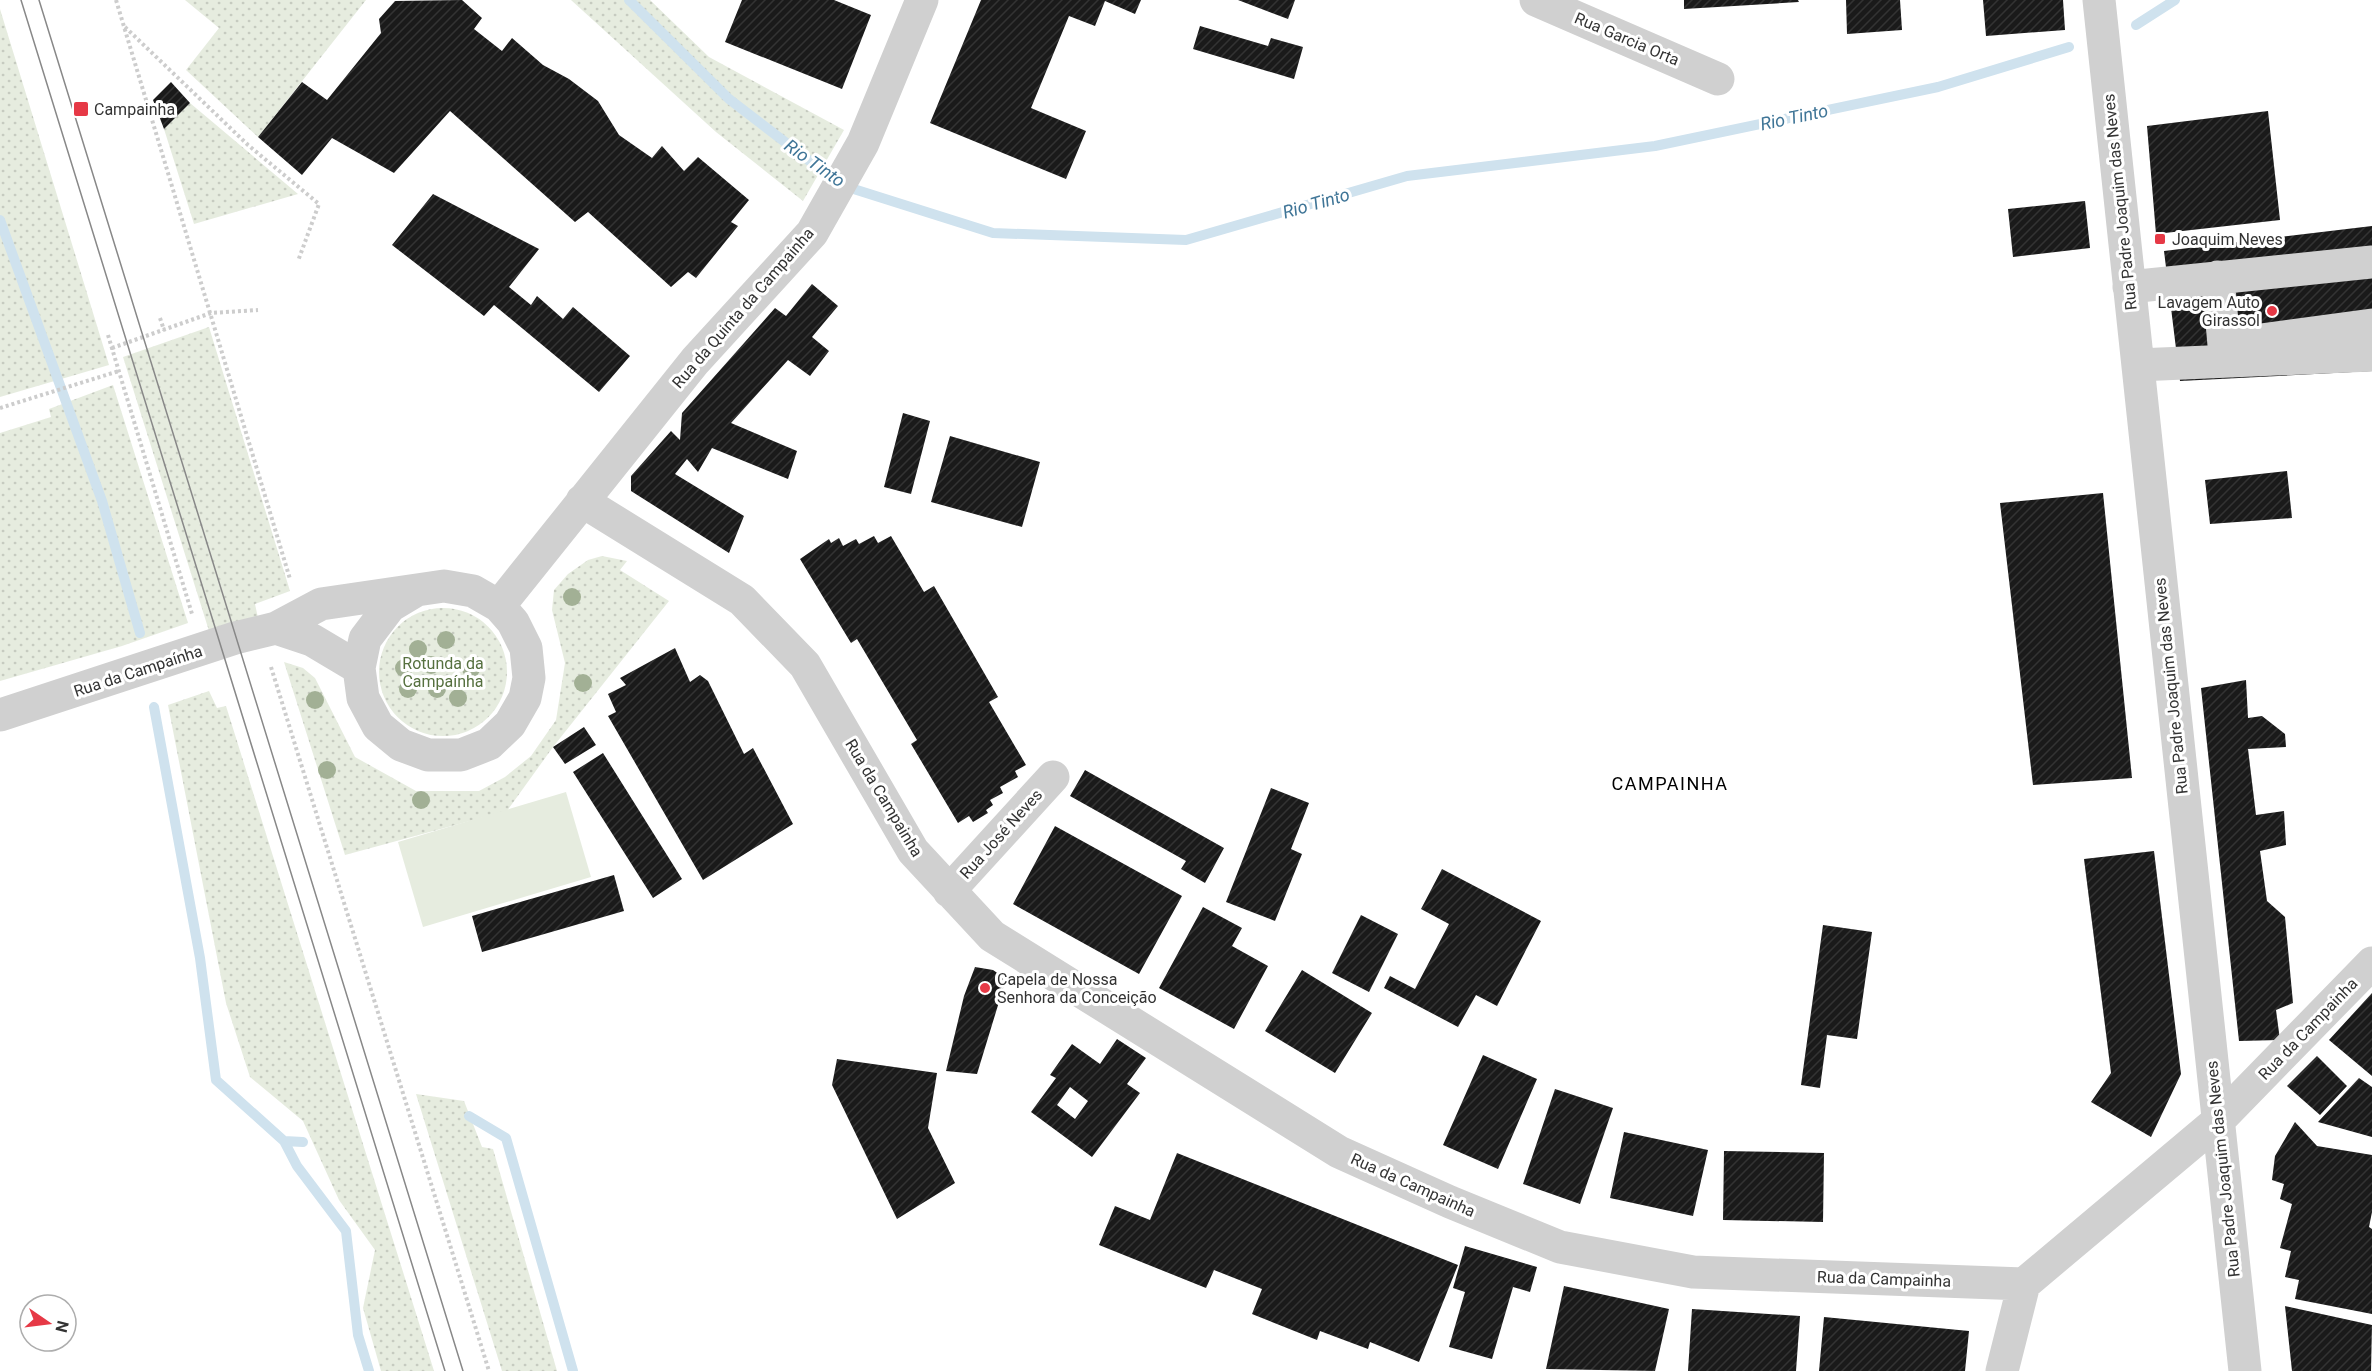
<svg xmlns="http://www.w3.org/2000/svg" width="2372" height="1371" font-family="Roboto,sans-serif">
	<style>
		.green { fill: url(#green-dots) }
		.pitch { fill: #e6ecdf }
		.lines { fill: none; stroke-linecap: round; stroke-linejoin: round }
		.stream { stroke: #cfe2ee; stroke-width: 10 }
		.building { fill: url(#building-hatch); fill-rule: evenodd }
		.path { stroke: #cdcdcd; stroke-width: 4; stroke-dasharray: 3 3; stroke-linecap: butt }
		.minor { stroke: #d0d0d0; stroke-width: 33 }
		.tram { stroke: #888; stroke-width: 1.5 }
		.tree { fill: #a2b095 }
		.poi-dot { fill: #e63946; stroke: #fff; stroke-width: 2 }
		.labels { text-anchor: middle; dominant-baseline: central; stroke-width: 6; stroke-linejoin: round; paint-order: stroke }
		.street-label { font-size: 16px; fill: #333; stroke: #fff }
		.poi-label { font-size: 16px; fill: #333; stroke: #fff; text-anchor: start }
		.park-label { font-size: 16px; fill: #56703f; stroke: #fff }
		.water-label { font-size: 18px; font-style: italic; fill: #3f7597; stroke: #fff }
		.neighbourhood-label { font-size: 18px; letter-spacing: 1.5px; fill: #000; stroke: #fff }
	</style>
	<defs>
		<pattern id="green-dots" width="8" height="8" patternUnits="userSpaceOnUse" patternTransform="scale(1.5)"><rect width="8" height="8" fill="#e6ecdf"/><path d="M2 2h.1M6 6h.1" fill="none" stroke="#c6cbc0" stroke-width="1.8" stroke-linecap="round"/></pattern>
		<pattern id="building-hatch" width="6" height="6" patternUnits="userSpaceOnUse" patternTransform="scale(1.5)"><rect width="6" height="6" fill="#1a1a1a"/><path d="M-1 1l2-2M0 6l6-6M5 7l2-2" fill="none" stroke="#333"/></pattern>
	</defs>
	<rect width="100%" height="100%" fill="#fff"/>
	<path class="green" d="M185 0H366L258 137 186 70 219 28Z
		M571 0H650L709 57 844 130 803 201 716 132Z
		M0 9 109 365 0 397Z
		M190 103 298 194 194 224 164 129Z
		M209 327 290 591 255 604 258 618 210 634 123 357Z
		M113 385 188 623 122 646 0 681V433L51 417 49 409Z
		M602 556 627 561 620 570 669 601 553 747 507 811 345 855 284 662 303 668 315 678 355 757 416 791H479L505 777 531 756 556 720 565 663 552 610 554 590 568 574 588 560Z
		M379 672a64 64 0 1 1 128 0a64 64 0 1 1-128 0Z
		M209 691 217 708 226 706 434 1371H381L363 1308 375 1250 339 1200 303 1121 250 1077 226 1003 168 705Z
		M416 1094 464 1101 482 1147 493 1149 557 1371H502Z"/>
	<path class="pitch" d="M566 792 591 877 423 927 398 842Z"/>
	<g class="lines">
		<path class="stream" d="M629 0 729 99 841 185 993 233 1186 240 1407 176 1655 146 1938 87 2069 47
			M2136 25 2175 0
			M0 220 102 501 140 633
			M154 707 200 958 216 1080 284 1141 303 1142
			M469 1116 506 1138 573 1371
			M284 1141 297 1166 346 1231 358 1335 369 1371"/>
	</g>
	<path class="building" d="M462 0 482 18 474 29 502 51 512 38 543 65 569 79 598 101 619 135 652 158 662 146 684 171 698 157 749 200 731 222 738 226 696 278 688 272 671 287 588 212 575 222 450 111 394 173 332 138 302 175 258 137 302 82 327 100 381 33 379 19 395 1Z
		M742 0H834L871 15 842 89 725 42Z
		M981 0H1141L1135 14 1105 1 1095 26 1069 16 1031 108 1086 131 1066 179 930 123Z
		M1238 0H1295L1288 19Z
		M1684 0H1798L1799 2 1684 9Z
		M1846 0H1900L1902 30 1847 34Z
		M1983 0H2063L2065 30 1986 36Z
		M1200 26 1268 46 1271 38 1303 47 1294 79 1193 49Z
		M171 82 190 103 164 129 153 100Z
		M2268 111 2280 220 2156 234 2147 126Z
		M433 194 539 249 509 287 531 305 537 296 563 319 573 307 630 356 599 392 494 305 484 316 392 245Z
		M2085 201 2090 248 2013 257 2008 209Z
		M2372 226V371L2180 381 2164 251Z
		M812 284 838 306 812 337 829 351 810 376 788 360 731 423 797 451 788 479 712 448 698 472 687 459 675 474 744 516 729 553 631 491V476L671 431 680 440 682 413 775 308 786 316Z
		M903 413 930 421 911 494 884 487Z
		M950 436 1040 462 1022 527 931 502Z
		M2287 471 2292 518 2210 524 2205 480Z
		M2103 493 2132 778 2033 785 2000 503Z
		M874 536 878 543 891 536 924 592 934 586 998 697 989 702 1026 765 1015 771 1018 777 1000 787 1003 793 990 800 993 805 986 810 988 813 973 822 969 816 958 823 911 744 917 740 857 639 851 643 800 559 829 539 831 543 839 538 843 546 856 539 859 544Z
		M675 648 690 682 700 675 708 681 744 754 753 748 793 824 703 880 608 716 616 712 608 694 626 685 620 678Z
		M2246 680 2248 718 2262 716 2285 734 2286 747 2248 749 2256 815 2284 811 2286 845 2260 851 2267 901 2285 917 2293 1003 2276 1010 2280 1040 2239 1041 2201 688Z
		M584 727 596 745 565 764 553 747Z
		M603 753 682 879 653 898 573 772Z
		M1085 770 1224 848 1205 883 1181 869 1186 861 1070 796Z
		M1271 788 1309 803 1291 849 1302 854 1275 921 1226 902Z
		M1055 826 1182 896 1139 974 1013 904Z
		M2154 851 2181 1074 2151 1137 2091 1102 2111 1073 2084 859Z
		M1442 869 1541 921 1497 1006 1476 995 1458 1027 1384 988 1390 976 1415 989 1449 924 1421 909Z
		M614 875 624 911 482 952 472 916Z
		M1203 907 1242 928 1232 946 1268 966 1234 1029 1159 988Z
		M1361 915 1398 934 1369 992 1332 973Z
		M1823 925 1872 932 1857 1039 1827 1035 1820 1088 1801 1085Z
		M975 967 993 970 1006 979 977 1074 946 1071 964 996Z
		M1302 970 1372 1013 1335 1073 1265 1031Z
		M2372 993V1076L2329 1040Z
		M1117 1039 1146 1058 1127 1084 1140 1093 1092 1157 1031 1112 1056 1078 1050 1075 1072 1044 1100 1064ZM1070 1087 1088 1101 1075 1119 1057 1105Z
		M1483 1055 1537 1079 1498 1169 1443 1145Z
		M2317 1056 2347 1086 2320 1115 2287 1086Z
		M837 1059 937 1073 928 1128 955 1183 897 1219 832 1085Z
		M2359 1078 2372 1087V1137L2318 1122Z
		M1555 1089 1613 1108 1580 1204 1523 1184Z
		M2295 1122 2317 1146 2372 1155V1212L2369 1227 2372 1229V1314L2295 1299 2299 1280 2285 1277 2291 1251 2280 1248 2292 1204 2280 1199 2284 1184 2272 1180 2275 1156Z
		M1624 1132 1708 1150 1693 1216 1610 1198Z
		M1724 1151 1824 1153 1823 1222 1723 1220Z
		M1177 1153 1458 1265 1419 1362 1370 1342 1368 1349 1320 1331 1317 1340 1252 1314 1262 1289 1214 1270 1206 1288 1099 1245 1115 1206 1150 1220Z
		M1465 1246 1537 1267 1530 1292 1513 1287 1492 1359 1449 1347 1465 1292 1453 1288Z
		M1564 1286 1669 1309 1655 1371 1546 1369Z
		M2285 1306 2372 1325 2371 1371H2292Z
		M1692 1309 1800 1316 1796 1371H1688Z
		M1824 1317 1969 1331 1965 1371H1819Z"/>
	<g class="lines">
		<path class="path" d="M116 0 290 579
			M125 27 248 145 319 204 298 261
			M160 318 164 330
			M108 335 192 614
			M112 348 211 313 258 310
			M0 408 119 371
			M271 667 489 1371"/>
		<path class="minor" d="M1536 0 1718 79
			M2099 0 2245 1371
			M2218 277 2224 345 2372 325
			M2129 287 2372 262
			M2138 365 2372 355
			M582 501 742 600 805 665 913 851 992 936 1339 1152 1450 1202 1560 1247 1693 1272 2024 1284 2218 1121 2372 963
			M499 606 695 361 812 233 863 143 922 0
			M276 628 312 640 359 668
			M0 715 235 638 276 628 321 604 444 586 473 591 499 606 513 622 526 648 529 678 525 698 510 724 489 744 461 755H428L401 745 378 726 363 698 359 668 365 639 390 606 415 591
			M949 891 1053 777
			M2002 1371 2024 1284"/>
		<path class="tram" d="M21 0 445 1371
			M39 0 463 1371"/>
	</g>
	<g class="tree">
		<circle cx="572" cy="597" r="9"/>
		<circle cx="446" cy="640" r="9"/>
		<circle cx="418" cy="649" r="9"/>
		<circle cx="431" cy="665" r="9"/>
		<circle cx="404" cy="668" r="9"/>
		<circle cx="471" cy="669" r="9"/>
		<circle cx="583" cy="683" r="9"/>
		<circle cx="408" cy="689" r="9"/>
		<circle cx="437" cy="689" r="9"/>
		<circle cx="458" cy="698" r="9"/>
		<circle cx="315" cy="700" r="9"/>
		<circle cx="327" cy="770" r="9"/>
		<circle cx="421" cy="800" r="9"/>
	</g>
	<g class="poi-dot">
		<rect x="73" y="101" width="16" height="16" rx="3"/>
		<rect x="2154" y="233" width="12" height="12" rx="3"/>
		<circle cx="2272" cy="311" r="6"/>
		<circle cx="985" cy="988" r="6"/>
	</g>
	<g class="labels">
		<g class="street-label">
			<text transform="translate(1627 39) rotate(23)">Rua Garcia Orta</text>
			<text transform="translate(2120 202) rotate(-96)">Rua Padre Joaquim das Neves</text>
			<text transform="translate(743 308) rotate(-49)">Rua da Quinta da Campainha</text>
			<text transform="translate(138 671) rotate(-18)">Rua da Campaínha</text>
			<text transform="translate(2171 686) rotate(-96)">Rua Padre Joaquim das Neves</text>
			<text transform="translate(884 798) rotate(59)">Rua da Campainha</text>
			<text transform="translate(1001 834) rotate(-48)">Rua José Neves</text>
			<text transform="translate(2308 1029) rotate(-46)">Rua da Campainha</text>
			<text transform="translate(2223 1169) rotate(-96)">Rua Padre Joaquim das Neves</text>
			<text transform="translate(1413 1185) rotate(24)">Rua da Campainha</text>
			<text transform="translate(1884 1279) rotate(2)">Rua da Campainha</text>
		</g>
		<g class="poi-label">
			<text x="94" y="109">Campainha</text>
			<text x="2172" y="239">Joaquim Neves</text>
			<text x="2260" y="302" text-anchor="end">Lavagem Auto<tspan x="2260" dy="18">Girassol</tspan></text>
			<text x="997" y="979">Capela de Nossa<tspan x="997" dy="18">Senhora da Conceição</tspan></text>
		</g>
		<g class="park-label">
			<text x="443" y="663">Rotunda da<tspan x="443" dy="18">Campaínha</tspan></text>
		</g>
		<g class="water-label">
			<text transform="translate(1794 117) rotate(-12)">Rio Tinto</text>
			<text transform="translate(815 163) rotate(35)">Rio Tinto</text>
			<text transform="translate(1316 203) rotate(-16)">Rio Tinto</text>
		</g>
		<g class="neighbourhood-label">
			<text x="1670" y="783">CAMPAINHA</text>
		</g>
	</g>
	<g transform="translate(48 1323) rotate(104)"><circle r="28" fill="#ffffff" stroke="#adadad" stroke-width="1.5"/>
	<path d="M0-4.5L10 22L0 15L-10 22Z" fill="#e63946"/>
	<text y="-9" font-size="16" font-weight="bold" text-anchor="middle" fill="#333333">N</text>
	</g>
</svg>
